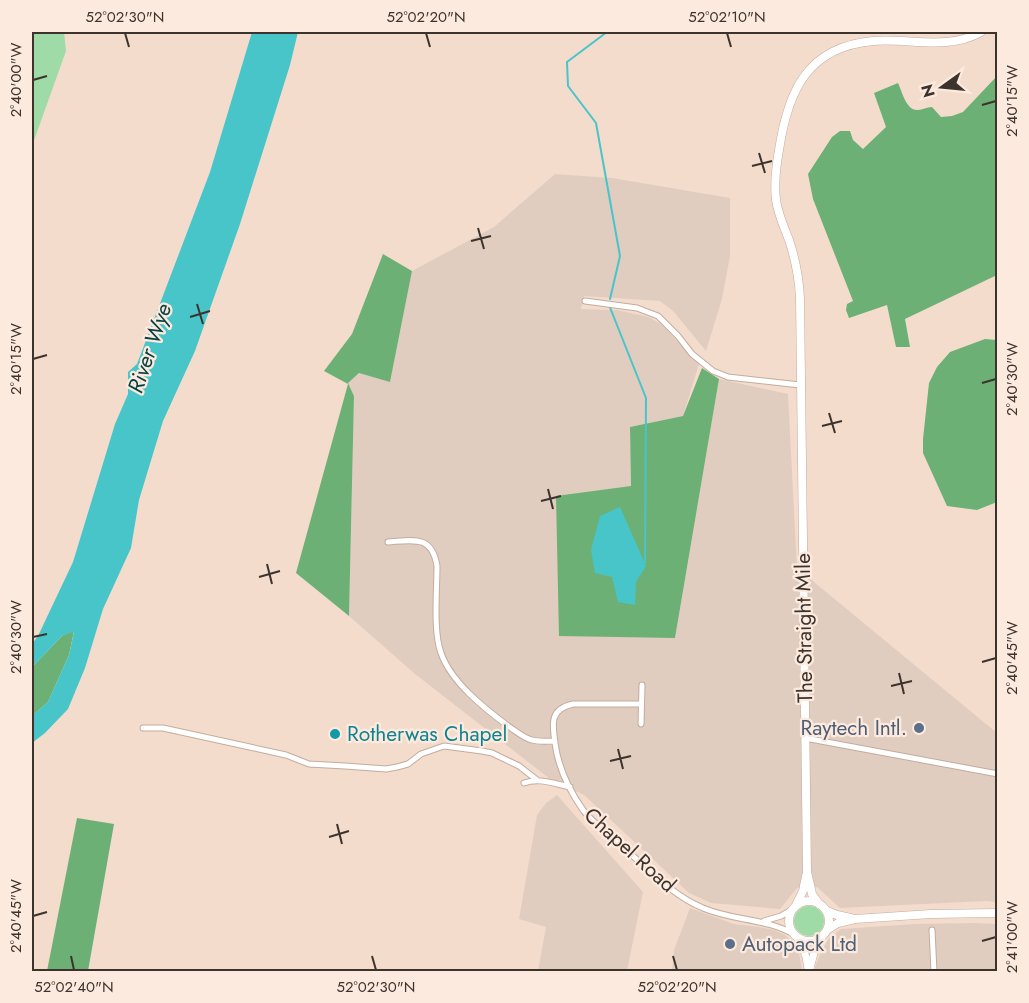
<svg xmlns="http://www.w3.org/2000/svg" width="1029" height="1003" font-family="Jost,sans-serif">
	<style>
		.industrial { fill: #e1cdbf }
		.green { fill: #9edba6 }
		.forest { fill: #6cb076 }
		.water { fill: #47c5c9 }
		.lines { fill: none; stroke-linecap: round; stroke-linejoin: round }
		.stream { stroke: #47c5c9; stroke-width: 2 }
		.minor-casing { stroke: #c3ac9e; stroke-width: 7 }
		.tertiary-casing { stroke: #c3ac9e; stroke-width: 8 }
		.secondary-casing { stroke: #c3ac9e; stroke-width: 9 }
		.minor { stroke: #fff; stroke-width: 5 }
		.tertiary { stroke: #fff; stroke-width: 7 }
		.secondary { stroke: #fff; stroke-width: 8 }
		.ticks { fill: none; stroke: #3c332d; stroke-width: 2 }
		.service-dot { fill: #5c6f8a; stroke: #fdeade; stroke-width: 2 }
		.culture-dot { fill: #0f9aa8; stroke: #fdeade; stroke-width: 2 }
		.labels { text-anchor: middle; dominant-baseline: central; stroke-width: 4.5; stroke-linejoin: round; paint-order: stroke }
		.street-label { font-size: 21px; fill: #3c332d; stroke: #fdeade }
		.service-label { font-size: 21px; fill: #4e5e75; stroke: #fdeade; text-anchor: end }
		.culture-label { font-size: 21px; fill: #0d838f; stroke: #fdeade; text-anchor: start }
		.water-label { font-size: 22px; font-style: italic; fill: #064143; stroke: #fdeade }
		.neatline { fill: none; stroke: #3c332d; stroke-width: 2 }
		.ticks-label { font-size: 15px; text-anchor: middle; fill: #3c332d }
	</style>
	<rect width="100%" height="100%" fill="#f4dccd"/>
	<path class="industrial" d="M555 174 612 178 730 198V256L722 299 706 351 673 311 660 301 584 296 581 309 617 310 649 317 662 325 699 364 683 416 630 427 631 486 675 638 719 379 788 394 797 568 997 733V902L987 901 840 908 817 887 797 888 780 909 711 903 689 893 584 795 550 779 415 674 349 616 354 396 348 383 359 373 390 381 412 271 494 227Z
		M557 795 643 892 627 971H538L546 927 519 919 537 815 546 803Z
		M690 908 734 924 759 927 774 930 785 935 794 943 799 952 802 971H672L674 950Z
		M974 923 997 924V971L815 972V967L821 952 829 938 841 929 914 924Z"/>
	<path class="green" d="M32 32H64L66 51 32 146Z
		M794 921a15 15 0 1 1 30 0a15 15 0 1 1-30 0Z"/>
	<path class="forest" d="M997 76V275L905 319 910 347H896L887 305 849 318 846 310 847 304 853 301 813 199 808 174 832 137 840 131H850L853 140 863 149 886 127 874 93 898 83C902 91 906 111 918 110 922 110 927 107 932 107L941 117 952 116 963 112Z
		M383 254 412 271 390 382 359 373 348 383 354 396 349 616 296 573 348 384 324 371 352 334Z
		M985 339 997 340V502L977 510 947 506 923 453V439L929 383 937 367 950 352Z
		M702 368 719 379 675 638 559 636 556 496 631 486 630 427 683 416Z
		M74 631 69 655 48 702 32 716V667L63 635Z
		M77 818 114 824 88 971H47Z"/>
	<path class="water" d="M252 32H298L290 65 240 224 195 351 163 421 139 500 131 548 103 609 85 668 68 709 45 733 32 743V716L48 702 69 655 74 632 63 635 32 667V644L38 636 73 562 115 424 128 394V372L137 364 210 172Z
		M620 507 646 566 636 582 635 605 618 602 612 577 595 573 591 550 600 516Z"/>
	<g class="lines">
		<path class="stream" d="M607 32 567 62 568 86 596 123 620 256 610 299
			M609 305 646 398 645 562"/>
		<defs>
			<path id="minor" d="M585 301 637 308 658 316 678 336 692 354 713 371 728 377 800 385
				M388 542C414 540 432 535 437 566 437 590 433 632 441 653 451 682 484 708 508 726 516 731 523 738 532 740 539 742 547 741 555 741
				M641 704H573C550 709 552 723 555 743 558 766 569 790 583 810 594 824 610 836 623 847 648 869 673 896 703 908 733 921 767 918 795 935
				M641 724 642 685
				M143 728H163L286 755 309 764 345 766 386 769 397 767 408 764 421 754 444 746 482 751 492 753 519 766 537 780
				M805 738 998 774
				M524 783C539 777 555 784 570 787
				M764 921 781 916 793 909
				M932 930 934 972"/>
			<path id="tertiary" d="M799 938 806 957 808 969
				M809 972 814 953 821 938"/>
			<path id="secondary" d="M789 921a20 20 0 1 1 40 0a20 20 0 1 1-40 0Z
				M819 904 812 894 807 872 800 298C799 278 795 258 789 240 784 227 778 214 776 200 774 184 776 167 779 150 788 91 807 47 873 41 910 38 947 51 981 32
				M796 905 803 891 806 876
				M827 911 837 915 851 918
				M827 930 838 923 855 919 931 914 998 913"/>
		</defs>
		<use href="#minor" class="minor-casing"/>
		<use href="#tertiary" class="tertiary-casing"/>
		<use href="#secondary" class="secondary-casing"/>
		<use href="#minor" class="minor"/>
		<use href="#tertiary" class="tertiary"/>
		<use href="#secondary" class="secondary"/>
	</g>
	<path class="ticks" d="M125 33 129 47M426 33 430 47M727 33 731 47M33 80 47 76M982 105 996 101M759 153 765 173M752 166 772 161M478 228 484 249M471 241 491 236M197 304 203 324M190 317 210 311M33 359 47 355M982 383 996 379M829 413 835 433M822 426 842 421M548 489 553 509M541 501 561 496M267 564 272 584M259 577 280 571M33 637 47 634M982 662 996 658M899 673 904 694M891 686 912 681M618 749 623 769M610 761 631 756M337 824 342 844M329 837 349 831M33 916 47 912M982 941 996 937M71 956 74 970M372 956 376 970M673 956 677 970"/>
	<g class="service-dot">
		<circle cx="919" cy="728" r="6"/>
		<circle cx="730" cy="944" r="6"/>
	</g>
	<circle class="culture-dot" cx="335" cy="734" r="6"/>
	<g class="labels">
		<g class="street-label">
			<text transform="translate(804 628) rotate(-91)">The Straight Mile</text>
			<text transform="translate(630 850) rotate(42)">Chapel Road</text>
		</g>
		<g class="service-label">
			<text x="907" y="728">Raytech Intl.</text>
			<text x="742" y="944" text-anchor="start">Autopack Ltd</text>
		</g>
		<g class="culture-label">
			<text x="347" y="734">Rotherwas Chapel</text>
		</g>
		<g class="water-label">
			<text transform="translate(149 348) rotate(-71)">River Wye</text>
		</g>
	</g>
	<rect width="1029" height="1003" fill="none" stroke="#fdeade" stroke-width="66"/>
	<g transform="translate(942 87) rotate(255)" stroke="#fdeade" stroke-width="4.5" paint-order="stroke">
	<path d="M0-4.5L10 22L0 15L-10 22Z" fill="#3c332d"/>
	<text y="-9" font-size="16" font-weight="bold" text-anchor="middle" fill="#3c332d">N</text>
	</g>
	<rect x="33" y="33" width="963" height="937" class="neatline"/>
	<g class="ticks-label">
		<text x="125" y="22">52°02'30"N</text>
		<text x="426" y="22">52°02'20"N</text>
		<text x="727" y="22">52°02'10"N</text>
		<text transform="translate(16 80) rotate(-90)" y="5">2°40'00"W</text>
		<text transform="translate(1012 101) rotate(-90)" y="5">2°40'15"W</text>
		<text transform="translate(16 359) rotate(-90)" y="5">2°40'15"W</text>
		<text transform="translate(1012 379) rotate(-90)" y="5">2°40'30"W</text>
		<text transform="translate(16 637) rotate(-90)" y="5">2°40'30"W</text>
		<text transform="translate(1012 658) rotate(-90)" y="5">2°40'45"W</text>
		<text transform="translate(16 916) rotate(-90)" y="5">2°40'45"W</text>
		<text transform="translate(1012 937) rotate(-90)" y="5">2°41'00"W</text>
		<text x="74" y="992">52°02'40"N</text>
		<text x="376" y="992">52°02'30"N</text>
		<text x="677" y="992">52°02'20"N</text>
	</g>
</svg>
